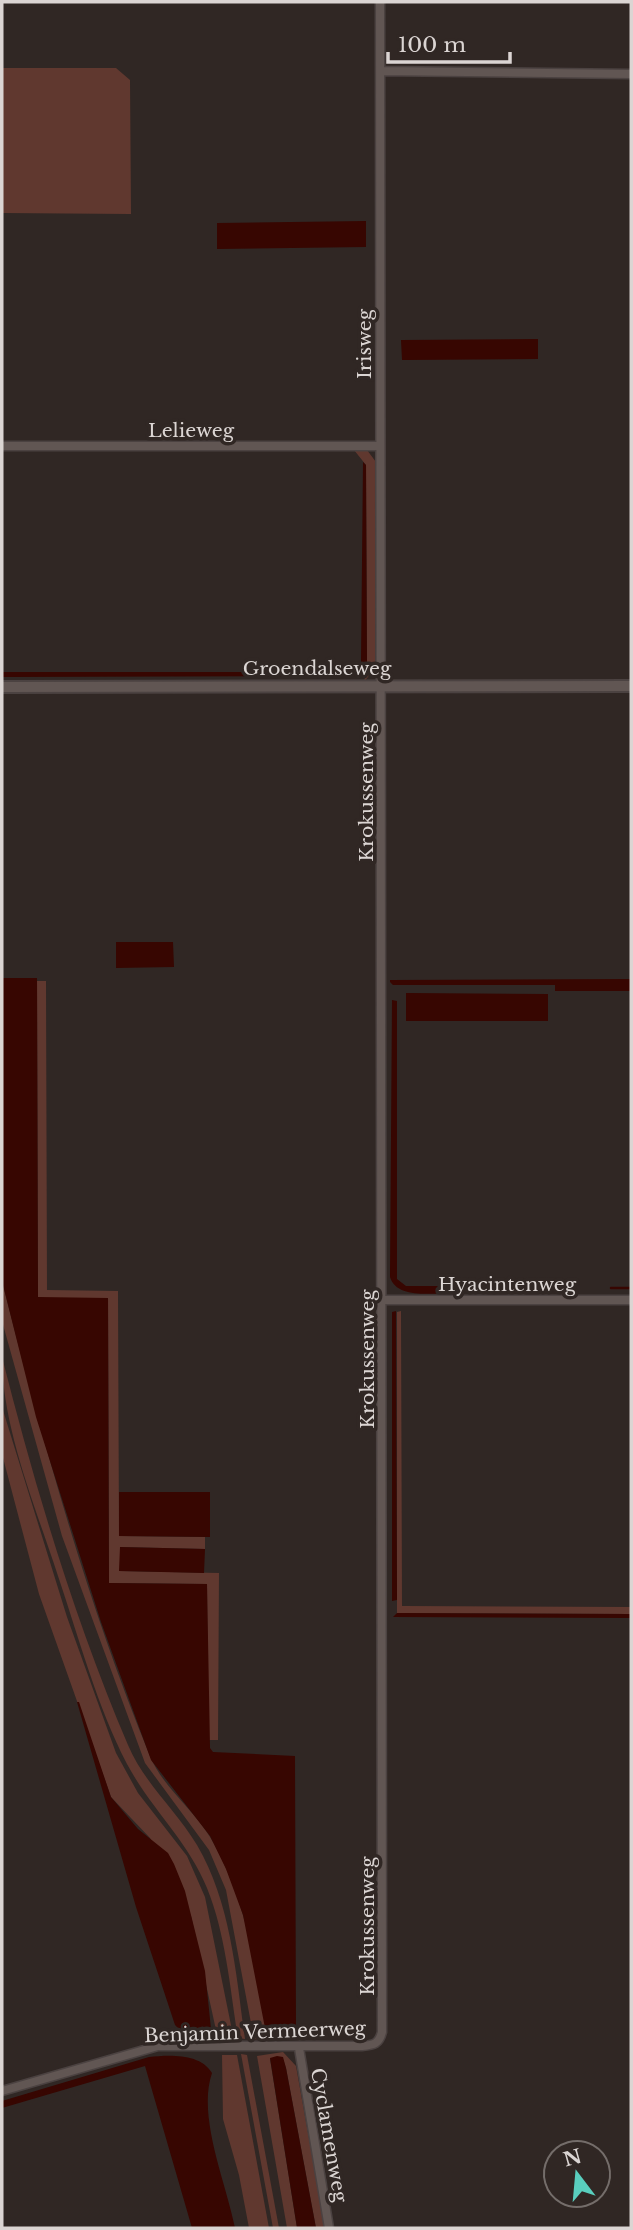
<svg xmlns="http://www.w3.org/2000/svg" width="633" height="2230" font-family="'Libre Baskerville',serif">
	<style>
		.green { fill: #60382f }
		.water { fill: #370601 }
		.lines { fill: none; stroke-linecap: round; stroke-linejoin: round }
		.stream { stroke: #370601; stroke-width: 2.5 }
		.minor-casing { stroke: #4b4241; stroke-width: 11 }
		.tertiary-casing { stroke: #4b4241; stroke-width: 14 }
		.minor { stroke: #615653; stroke-width: 8 }
		.tertiary { stroke: #615653; stroke-width: 10 }
		.labels { text-anchor: middle; dominant-baseline: central; stroke-width: 7; stroke-linejoin: round; paint-order: stroke }
		.street-label { font-size: 19px; fill: #dbd5d3; stroke: #302724 }
	</style>
	<rect width="100%" height="100%" fill="#302724"/>
	<path class="green" d="M2 68H116L130 80 131 214 2 213Z
		M354 450H367L376 462 375 668 364 682 367 664 366 465Z
		M37 981H46L47 1290 118 1291 119 1536 205 1537V1549L120 1547V1571L219 1573 218 1740H208L207 1584 109 1583 108 1298H38Z
		M2 1281C43 1442 87 1603 150 1756 162 1786 193 1809 210 1837 245 1896 259 1973 267 2040L254 2039 226 1890 209 1850 145 1763 62 1536 2 1321Z
		M401 1311 402 1606 631 1607V1614L397 1613V1312Z
		M2 1357C35 1487 75 1621 128 1745 144 1783 176 1810 197 1845 231 1903 236 1974 245 2039L238 2038C230 1989 226 1935 207 1888 188 1841 151 1809 127 1764 97 1706 79 1638 58 1576 36 1508 2 1428 2 1357Z
		M2 1407 67 1617 116 1753 138 1793 187 1856 205 1897 234 2040 218 2039 191 1916 150 1838 111 1797 39 1594 2 1454Z
		M283 2052 296 2066 325 2228H316L286 2068 283 2059H270L297 2228H287L257 2056Z
		M241 2054 247 2055 279 2228H273Z
		M222 2055H237L269 2228H249L239 2175 223 2119Z"/>
	<path class="water" d="M366 221V247L217 249V223Z
		M538 339V359L402 360 401 340Z
		M363 462 366 465 367 664 361 676 2 677V672H358L361 662Z
		M116 942H173L174 967 116 968Z
		M2 978H37L38 1297 108 1298 109 1583 207 1584 210 1748 213 1752 295 1756 296 2032 286 2033 265 2028 243 1915 226 1869 210 1836 151 1760 101 1622 36 1417 2 1281Z
		M631 979V991H555V985H393L390 982V980Z
		M406 993 548 994V1021H406Z
		M392 1000 397 1001V1279L406 1286H459V1293C438 1292 397 1301 390 1277Z
		M396 1311 397 1600 392 1601V1312Z
		M119 1492H210V1537L119 1536Z
		M120 1547 205 1549 204 1573 119 1571Z
		M397 1613 631 1614V1618L393 1617Z
		M77 1702H79L111 1797 138 1829 168 1853 174 1864 185 1891 205 1971 211 2029 180 2030 175 2025 136 1907Z
		M277 2056 283 2057 286 2068 316 2228H297L270 2058Z
		M149 2057C169 2055 200 2053 212 2073 197 2117 226 2182 235 2228H192L145 2066 2 2108V2101Z"/>
	<g class="lines">
		<path class="stream" d="M611 1288H631
			M459 1289 489 1288
			M520 1289 533 1288"/>
		<defs>
			<path id="minor" d="M381 71 631 74
				M2 446H379
				M382 1300H631
				M299 2048 329 2228
				M2 2091 158 2046H362C374 2045 379 2044 382 2032L380 2"/>
			<path id="tertiary" d="M2 687 631 686"/>
		</defs>
		<use href="#minor" class="minor-casing"/>
		<use href="#tertiary" class="tertiary-casing"/>
		<use href="#minor" class="minor"/>
		<use href="#tertiary" class="tertiary"/>
	</g>
	<g class="labels">
		<g class="street-label">
			<text transform="translate(364 344) rotate(-90)">Irisweg</text>
			<text x="191" y="430">Lelieweg</text>
			<text x="317" y="668">Groendalseweg</text>
			<text transform="translate(366 792) rotate(-90)">Krokussenweg</text>
			<text x="507" y="1284">Hyacintenweg</text>
			<text transform="translate(367 1359) rotate(-90)">Krokussenweg</text>
			<text transform="translate(367 1926) rotate(-90)">Krokussenweg</text>
			<text transform="translate(255 2032) rotate(-2)">Benjamin Vermeerweg</text>
			<text transform="translate(329 2135) rotate(80)">Cyclamenweg</text>
		</g>
	</g>
	<rect width="633" height="2230" fill="none" stroke="#dbd5d3" stroke-width="7"/>
	<g transform="translate(577 2174) rotate(344)"><circle r="33" fill="#302724" stroke="#746d6a" stroke-width="2"/>
	<path d="M0-5L12 26L0 18L-12 26Z" fill="#59cebe"/>
	<text y="-10" font-size="19" font-weight="bold" text-anchor="middle" fill="#dbd5d3">N</text>
	</g>
	<path d="M388 52v10h122v-10" fill="none" stroke="#dbd5d3" stroke-width="3.5"/>
	<text x="398" y="52" font-size="21" fill="#dbd5d3" stroke="#302724" stroke-width="5" paint-order="stroke">100 m</text>
</svg>
